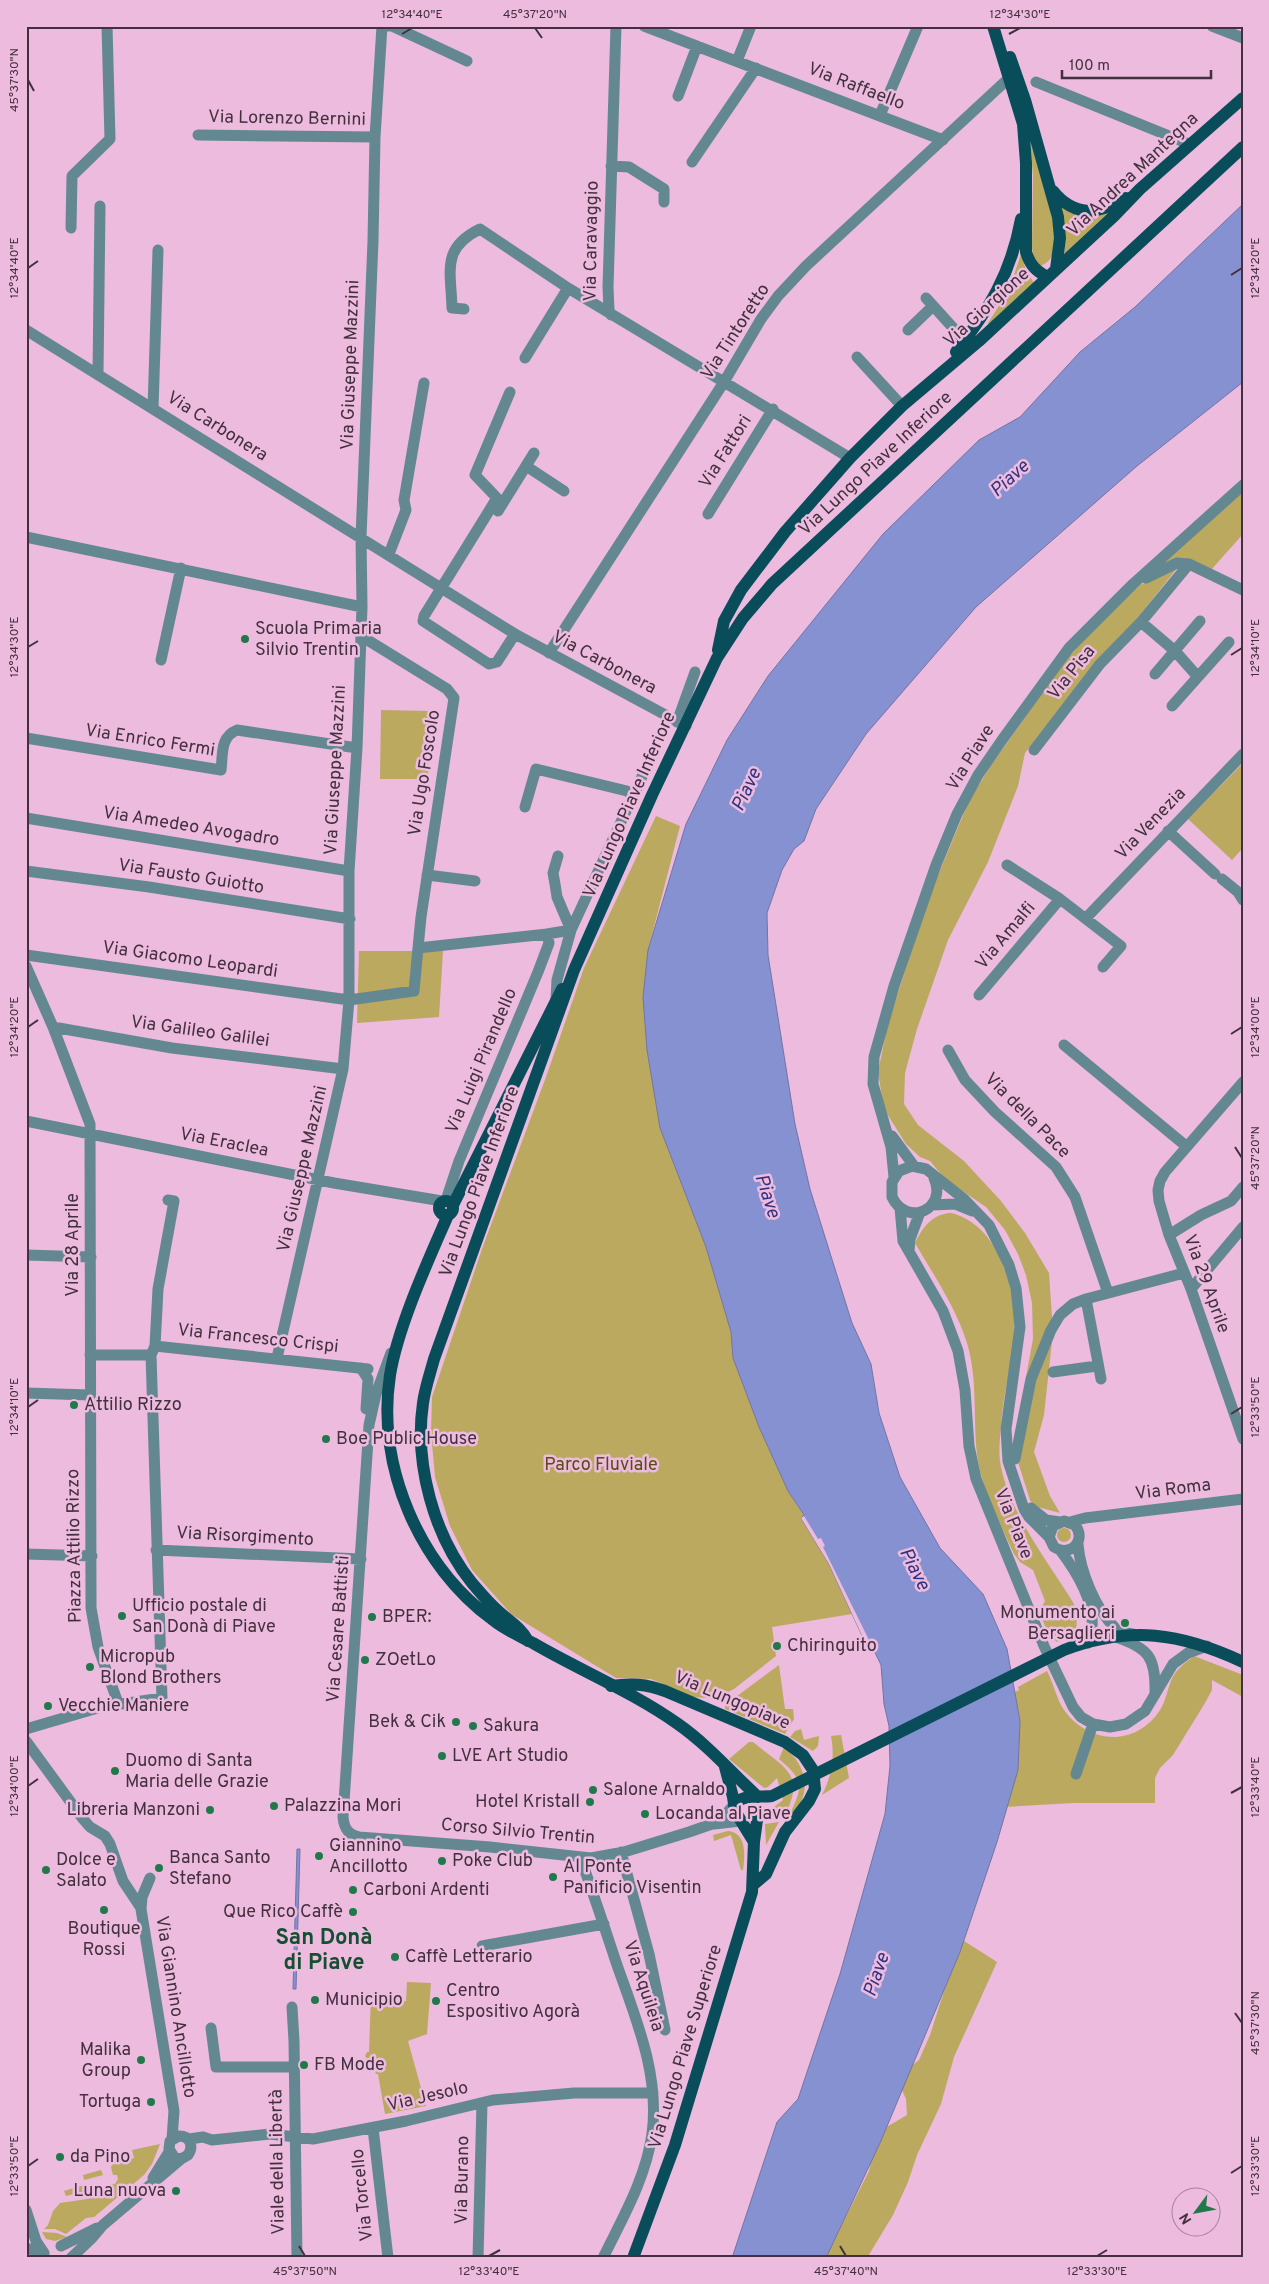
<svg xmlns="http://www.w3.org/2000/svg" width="1269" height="2284" font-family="Overpass,sans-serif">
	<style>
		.green { fill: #bba960 }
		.water { fill: #8691d1; stroke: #7274a5 }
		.pier { fill: #ecbbde }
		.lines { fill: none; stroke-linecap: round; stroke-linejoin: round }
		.minor { stroke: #648892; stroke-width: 11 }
		.major { stroke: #094d5b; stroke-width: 12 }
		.ticks { fill: none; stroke: #43303e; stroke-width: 2 }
		.poi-dot { fill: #21784b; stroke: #ecbbde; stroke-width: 2 }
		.labels { text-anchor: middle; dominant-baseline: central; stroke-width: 5; stroke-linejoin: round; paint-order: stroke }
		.street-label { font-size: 18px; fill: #43303e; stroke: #ecbbde }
		.poi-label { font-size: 18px; fill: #43303e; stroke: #ecbbde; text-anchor: start }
		.park-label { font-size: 18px; fill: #594c13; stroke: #ecbbde }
		.water-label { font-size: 19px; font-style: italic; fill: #2f327e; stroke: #ecbbde }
		.district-label { font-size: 22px; font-weight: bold; fill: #144f31; stroke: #ecbbde }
		.neatline { fill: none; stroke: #43303e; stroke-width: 2 }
		.ticks-label { font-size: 12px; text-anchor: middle; fill: #43303e }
	</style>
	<rect width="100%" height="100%" fill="#ecbbde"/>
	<path class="green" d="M1030 136C1038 163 1052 198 1056 225 1059 240 1055 263 1039 266L1033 258 1032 246 1033 176Z
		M1059 203 1111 212 1064 256 1065 238Z
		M1021 254 1026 270 1034 283 989 325 988 323 1009 290Z
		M1243 491V534L1211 570 1190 561 1153 572Z
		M1178 567 1135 621 1101 656 1025 753 1018 786 988 862 948 940 917 1029 905 1073 904 1104 918 1125 964 1161 1001 1201 1025 1233 1049 1273 1053 1332 1044 1415 1034 1452 1050 1496 1060 1513 1034 1506 1030 1500 1018 1462 1026 1377 1033 1339 1032 1303 1026 1275 1018 1254 1005 1230 986 1207 945 1179 930 1161 920 1157 906 1144 884 1109 878 1072 888 1023 931 892 969 801 990 767 1065 661 1099 623 1140 585Z
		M381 710 429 711 428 779H380Z
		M1243 763V848L1232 860 1188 819Z
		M656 816 680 826 648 950 660 1128 706 1247 731 1332 733 1358 759 1427 788 1491 804 1516 801 1518 829 1564 852 1614 772 1627 776 1656 734 1689 722 1695 709 1698 693 1697 651 1679 616 1678 511 1614 472 1570 450 1526 435 1477 431 1432 432 1397 482 1249 546 1077 584 968Z
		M359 951H443L439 1017 357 1023Z
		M951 1213C969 1217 985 1231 994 1247 1032 1313 1007 1357 1001 1425 1000 1439 998 1453 1001 1467 1011 1516 1048 1561 1074 1604L1077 1617 1076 1632 1057 1642 1049 1635 1039 1612 1045 1601 1033 1570 1020 1562 1014 1554C1001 1525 983 1493 978 1461 972 1422 979 1379 966 1340 955 1306 933 1274 915 1243 923 1227 932 1214 951 1213Z
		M1057 1535a7 7 0 1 1 14 0a7 7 0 1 1-14 0Z
		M1194 1656 1243 1675V1697L1212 1680V1690L1205 1703 1173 1755 1160 1768 1155 1778V1803H1073L1005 1807 1011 1694 1019 1690 1018 1687 1047 1671C1054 1684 1056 1698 1064 1710 1089 1745 1136 1747 1160 1710 1166 1700 1167 1691 1171 1681 1175 1670 1185 1663 1194 1656Z
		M779 1665 785 1709H793L794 1719 785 1734 725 1709V1705Z
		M801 1729 804 1740 819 1736 818 1746 813 1751 790 1737 795 1731Z
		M841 1735 849 1778 822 1795C832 1775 835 1757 831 1736Z
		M749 1742H753C784 1768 807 1773 784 1817L766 1819 774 1807 783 1800 777 1778 768 1787 764 1788 729 1759Z
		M784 1747C807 1765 814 1796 789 1816 803 1786 805 1781 779 1759Z
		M779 1822 766 1845 765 1824Z
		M728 1831C747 1833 745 1855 743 1870H741L731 1835 714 1841 713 1835Z
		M961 1939 997 1962 954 2057 941 2104 917 2155 908 2182 893 2215 867 2258H825L869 2171 878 2132 907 2115 906 2099 902 2090 904 2072 919 2060 930 2035Z
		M407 1982 431 1983 427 2034 408 2041 426 2106 385 2114 378 2074H376L373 2066 365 2056 367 2052H369L371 1994 392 1995V2001H406Z
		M160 2144 152 2164 144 2175 94 2217 86 2218 66 2234 55 2229H44L48 2225 53 2211 60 2203 87 2199 102 2192 104 2186 115 2184 118 2179 117 2175H113L111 2167 113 2164 134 2158 132 2150Z
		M101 2170 103 2175 84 2180 83 2175Z
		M84 2185 86 2191 66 2196 64 2191Z
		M42 2232 57 2233 67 2237 55 2241 46 2239Z"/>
	<path class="water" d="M1243 204V382L1137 466 976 607 866 734 816 809 804 841 794 849 782 870 767 913 768 955 795 1124 810 1189 830 1253 852 1323 871 1364 879 1413 900 1477 940 1548 983 1594 1007 1649 1020 1721 1018 1770 997 1842 960 1952 880 2143 826 2258H732L777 2122 798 2099 840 1974 885 1814 890 1766 889 1726 884 1704 881 1665 869 1640 865 1642 829 1564 801 1518 804 1515 788 1491 759 1427 733 1358 731 1332 706 1247 660 1128 647 1050 643 997 648 950 686 824 727 740 768 676 883 534 979 440 1020 417 1080 352 1135 307Z
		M297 1849H300L296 1989H293Z"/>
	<path class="pier" d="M804 1516 818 1539 821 1538 825 1546 823 1547 869 1640 865 1642 829 1564 801 1518Z"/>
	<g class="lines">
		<path class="minor" d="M382 26H392L467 61
			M644 26 943 140
			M1212 26 1243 38
			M737 61 751 26
			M1036 82 1189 144
			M678 96 697 46
			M880 115 918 26
			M198 135 375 137
			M692 162 756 68
			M611 166 629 167 664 189V202
			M71 228 72 176 110 139 107 26
			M926 298 965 341
			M464 309 452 308C451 271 441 248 480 229L568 288
			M611 315 609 310 608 287 616 26
			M26 330 515 634 686 726
			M908 330 933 306
			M857 357 902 406
			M525 358 568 288 850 458
			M98 374 100 206
			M510 392 475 475 497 498 424 616 423 621 489 664 497 662 515 634
			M153 409 158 250
			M526 466 564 491
			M498 511 534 453
			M708 514 773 409
			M26 537 362 607
			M389 554 406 510 404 500 424 383
			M1146 578 1177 563 1189 564 1243 590
			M1141 622 1175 651 1198 677
			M361 636 447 689 454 698 421 917 418 948
			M549 653 724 382 761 319 778 296 806 266 1009 78
			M161 660 181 568
			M1155 674 1200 621
			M1172 706 1229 642
			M677 722 695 672
			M26 738 221 770C223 754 220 737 237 730L357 748
			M1034 750 1100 664 1141 622 1189 564
			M633 796 654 751
			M525 807 536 769 627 791 633 796 571 930 547 934
			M26 818 349 871
			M1168 831 1215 874
			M1007 865 1060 899 1121 946 1103 967
			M26 871 149 887 350 919
			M427 875 475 881
			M1222 879 1238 892 1243 900
			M1086 918 1243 754
			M26 955 349 1000 414 991 418 948 547 934 549 943 538 972 459 1161 446 1200
			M26 966 53 1027 90 1124 91 1608 98 1647 118 1703
			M979 995 1060 899
			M556 1000 557 980 571 930 557 897 555 884 553 873 558 856
			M53 1027 172 1048 343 1069
			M1064 1045 1186 1146
			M948 1050 965 1080 995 1112 1056 1167 1075 1197 1108 1293
			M1243 1082 1165 1172 1160 1181 1158 1190 1159 1201 1169 1235 1191 1289 1243 1439
			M26 1121 334 1183 442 1201
			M892 1136 914 1166
			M894 1177 891 1147 873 1084 874 1057 894 986 936 865 957 814 978 775 1002 740 1069 648 1133 584 1243 485
			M934 1178C948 1209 907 1228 892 1197V1182L899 1171 912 1166 926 1169 964 1199 989 1225 1009 1265 1016 1288 1020 1327 1006 1429 1008 1461 1024 1509 1029 1517 1049 1537 1054 1547C1071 1558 1087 1540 1075 1525L1064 1521 1053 1526 1049 1537
			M932 1205 955 1204 972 1211
			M900 1208 903 1241 943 1311 958 1351 965 1390 969 1446 976 1479 1044 1646 1073 1707 1081 1717 1093 1724 1110 1727 1126 1724 1145 1711 1173 1664 1188 1653 1207 1646
			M1169 1235 1201 1215 1231 1201 1243 1187
			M909 1251 910 1239 920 1212
			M26 1255 91 1257
			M1191 1289 1243 1227
			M1086 1299 1101 1379
			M155 1346 158 1289 174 1201 168 1200
			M391 1353 376 1394 369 1425 343 1817C344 1828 348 1835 359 1837L490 1847 591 1858 624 1852 689 1832 712 1824 726 1814 734 1805
			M90 1355H151
			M277 1358 343 1069 349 1000V871L357 748 362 607 361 537 373 241 375 137 382 26
			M361 1368 368 1379 366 1409
			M1053 1372 1097 1366
			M26 1393 90 1395
			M1015 1459 1031 1379 1051 1330 1060 1315 1073 1304 1086 1299 1184 1273
			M1031 1508 1046 1520 1060 1522
			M1070 1522 1085 1518 1243 1499
			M1078 1544C1080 1571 1095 1608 1115 1628 1120 1632 1127 1633 1133 1634
			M156 1550 361 1559
			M1060 1550C1079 1575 1102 1612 1088 1643
			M26 1554 92 1556
			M1116 1637C1149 1648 1156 1658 1155 1693
			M26 1729 101 1707 162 1698 151 1355 155 1346 368 1369
			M26 1741 83 1819 90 1827 105 1836 110 1844 123 1881 141 1908
			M1076 1774 1093 1724
			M714 1824 741 1821
			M621 1852 649 1954 665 2030
			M580 1857C593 1892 605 1929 617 1965 636 2019 660 2075 652 2134 646 2178 622 2219 603 2258
			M150 1878 142 1897 141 1909 174 2111 172 2139
			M482 1946 604 1924
			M292 2007 294 2041 297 2258
			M211 2028 216 2067H294
			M373 2128 388 2258
			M189 2139 203 2137 212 2140 270 2134 313 2139 406 2121 493 2100 574 2093H653
			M153 2178 169 2152
			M26 2210 36 2241 44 2253
			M61 2246 97 2228
			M26 2248 44 2253
			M71 2258 92 2238 103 2225 181 2159 188 2155C194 2146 190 2136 179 2136L170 2141 169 2149 174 2157 181 2159
			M478 2258 482 2103"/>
		<path class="major" d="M993 26 1023 124 1026 163V252C1030 265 1035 270 1047 277
			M1010 57 1025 100 1058 217 1060 238 1056 269
			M1053 191C1074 217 1099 215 1126 198
			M956 352C989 309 1011 274 1021 219
			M718 650 724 621 741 590 785 532 850 458 902 406 979 341 1114 216 1140 189 1243 98
			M439 1208a7 7 0 1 1 14 0a7 7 0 1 1-14 0Z
			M453 1205 562 989
			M448 1215C428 1261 398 1326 390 1375 376 1466 419 1566 493 1620 505 1630 520 1636 533 1643 581 1671 633 1692 678 1724 708 1745 732 1773 758 1797
			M528 1641C521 1627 506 1619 496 1609 487 1601 480 1592 472 1583 434 1536 414 1464 423 1403 425 1388 430 1374 434 1359L574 970 652 795 717 658 743 618 772 584 1243 147
			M611 1686C631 1683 646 1684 665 1691L785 1742 803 1755 813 1770 815 1789 809 1801 785 1832 766 1874 753 1885
			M725 1767 733 1797 735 1811 754 1842
			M734 1805C744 1793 758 1798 772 1796L1064 1650C1130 1625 1181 1633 1243 1662
			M633 2258 675 2145 752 1892 754 1842 758 1813"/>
	</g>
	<path class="ticks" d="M535 28 542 38M402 34 412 28M1009 34 1020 28M28 80 34 91M28 268 38 261M1231 275 1242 268M28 647 38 641M1231 655 1242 648M28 1027 38 1020M1231 1034 1242 1027M1235 1147 1242 1158M28 1407 38 1400M1231 1414 1242 1407M28 1786 38 1779M1231 1793 1242 1787M1235 2013 1242 2023M28 2166 38 2159M1231 2173 1242 2166M299 2246 305 2256M840 2246 846 2256M489 2256 500 2250M1097 2256 1107 2250"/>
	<g class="poi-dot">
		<circle cx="245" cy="639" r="5"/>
		<circle cx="74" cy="1405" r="5"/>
		<circle cx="326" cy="1439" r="5"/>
		<circle cx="122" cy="1616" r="5"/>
		<circle cx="372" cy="1617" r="5"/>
		<circle cx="1125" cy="1623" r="5"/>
		<circle cx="777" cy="1646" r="5"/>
		<circle cx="365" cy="1660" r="5"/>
		<circle cx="90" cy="1667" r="5"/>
		<circle cx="48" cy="1706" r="5"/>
		<circle cx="456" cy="1722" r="5"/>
		<circle cx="473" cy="1726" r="5"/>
		<circle cx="442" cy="1756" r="5"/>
		<circle cx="115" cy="1771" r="5"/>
		<circle cx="593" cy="1790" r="5"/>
		<circle cx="590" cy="1802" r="5"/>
		<circle cx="274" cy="1806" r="5"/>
		<circle cx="210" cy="1810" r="5"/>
		<circle cx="645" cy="1814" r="5"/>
		<circle cx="319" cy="1856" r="5"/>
		<circle cx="442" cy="1861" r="5"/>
		<circle cx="159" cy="1868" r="5"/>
		<circle cx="46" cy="1870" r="5"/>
		<circle cx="553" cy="1877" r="5"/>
		<circle cx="353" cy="1890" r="5"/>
		<circle cx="104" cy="1910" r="5"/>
		<circle cx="353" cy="1912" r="5"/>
		<circle cx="395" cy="1957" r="5"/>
		<circle cx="315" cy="2000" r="5"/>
		<circle cx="436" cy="2001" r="5"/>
		<circle cx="141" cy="2060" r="5"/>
		<circle cx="304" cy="2065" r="5"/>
		<circle cx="151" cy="2102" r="5"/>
		<circle cx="60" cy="2157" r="5"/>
		<circle cx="176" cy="2191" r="5"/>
	</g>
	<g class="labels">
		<g class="street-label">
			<text transform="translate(856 87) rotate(21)">Via Raffaello</text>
			<text transform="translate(287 119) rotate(1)">Via Lorenzo Bernini</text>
			<text transform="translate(1133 175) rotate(-43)">Via Andrea Mantegna</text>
			<text transform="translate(592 241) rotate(-89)">Via Caravaggio</text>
			<text transform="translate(987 308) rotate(-42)">Via Giorgione</text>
			<text transform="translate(736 332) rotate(-57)">Via Tintoretto</text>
			<text transform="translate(351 365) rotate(-88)">Via Giuseppe Mazzini</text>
			<text transform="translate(217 427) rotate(32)">Via Carbonera</text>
			<text transform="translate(726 452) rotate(-58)">Via Fattori</text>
			<text transform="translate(876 464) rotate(-43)">Via Lungo Piave Inferiore</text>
			<text transform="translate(604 663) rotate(28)">Via Carbonera</text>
			<text transform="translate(1072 673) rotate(-51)">Via Pisa</text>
			<text transform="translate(150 741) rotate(9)">Via Enrico Fermi</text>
			<text transform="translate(971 758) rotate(-58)">Via Piave</text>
			<text transform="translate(336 770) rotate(-87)">Via Giuseppe Mazzini</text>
			<text transform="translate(425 773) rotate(-81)">Via Ugo Foscolo</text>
			<text transform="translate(630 805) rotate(-66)">Via Lungo Piave Inferiore</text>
			<text transform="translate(1151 824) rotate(-46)">Via Venezia</text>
			<text transform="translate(191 827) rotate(9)">Via Amedeo Avogadro</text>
			<text transform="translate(191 877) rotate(9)">Via Fausto Guiotto</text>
			<text transform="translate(1006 936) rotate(-50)">Via Amalfi</text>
			<text transform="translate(190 960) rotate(8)">Via Giacomo Leopardi</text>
			<text transform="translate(200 1032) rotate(8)">Via Galileo Galilei</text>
			<text transform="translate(482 1061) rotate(-67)">Via Luigi Pirandello</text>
			<text transform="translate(1027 1116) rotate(45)">Via della Pace</text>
			<text transform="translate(224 1143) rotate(11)">Via Eraclea</text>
			<text transform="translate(303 1169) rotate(-77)">Via Giuseppe Mazzini</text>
			<text transform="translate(480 1182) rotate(-70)">Via Lungo Piave Inferiore</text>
			<text transform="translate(73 1245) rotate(-90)">Via 28 Aprile</text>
			<text transform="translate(1206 1284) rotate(70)">Via 29 Aprile</text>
			<text transform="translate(258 1339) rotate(6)">Via Francesco Crispi</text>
			<text transform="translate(1173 1490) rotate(-7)">Via Roma</text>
			<text transform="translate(1013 1524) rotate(68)">Via Piave</text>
			<text transform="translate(245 1537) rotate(3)">Via Risorgimento</text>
			<text transform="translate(75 1546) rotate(-91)">Piazza Attilio Rizzo</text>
			<text transform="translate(339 1629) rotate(-86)">Via Cesare Battisti</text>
			<text transform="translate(732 1701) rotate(23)">Via Lungopiave</text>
			<text transform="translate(518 1832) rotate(5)">Corso Silvio Trentin</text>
			<text transform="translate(643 1986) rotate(72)">Via Aquileia</text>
			<text transform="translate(175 2007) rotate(81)">Via Giannino Ancillotto</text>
			<text transform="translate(686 2047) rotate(-73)">Via Lungo Piave Superiore</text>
			<text transform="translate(428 2097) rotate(-13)">Via Jesolo</text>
			<text transform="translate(278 2162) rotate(-91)">Viale della Libertà</text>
			<text transform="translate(463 2180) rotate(-89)">Via Burano</text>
			<text transform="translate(363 2195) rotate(-96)">Via Torcello</text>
		</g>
		<g class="poi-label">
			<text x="255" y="629">Scuola Primaria<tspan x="255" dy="21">Silvio Trentin</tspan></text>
			<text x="84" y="1405">Attilio Rizzo</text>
			<text x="336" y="1439">Boe Public House</text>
			<text x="132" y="1606">Ufficio postale di<tspan x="132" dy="21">San Donà di Piave</tspan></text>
			<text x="1115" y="1613" text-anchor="end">Monumento ai<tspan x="1115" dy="21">Bersaglieri</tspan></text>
			<text x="382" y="1617">BPER:</text>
			<text x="787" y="1646">Chiringuito</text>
			<text x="100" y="1657">Micropub<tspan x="100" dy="21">Blond Brothers</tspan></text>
			<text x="375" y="1660">ZOetLo</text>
			<text x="58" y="1706">Vecchie Maniere</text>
			<text x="446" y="1722" text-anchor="end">Bek &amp; Cik</text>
			<text x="483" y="1726">Sakura</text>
			<text x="452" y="1756">LVE Art Studio</text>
			<text x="125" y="1761">Duomo di Santa<tspan x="125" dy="21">Maria delle Grazie</tspan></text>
			<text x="603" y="1790">Salone Arnaldo</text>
			<text x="580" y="1802" text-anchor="end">Hotel Kristall</text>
			<text x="284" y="1806">Palazzina Mori</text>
			<text x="200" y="1810" text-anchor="end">Libreria Manzoni</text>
			<text x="655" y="1814">Locanda al Piave</text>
			<text x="329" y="1846">Giannino<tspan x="329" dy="21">Ancillotto</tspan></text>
			<text x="169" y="1858">Banca Santo<tspan x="169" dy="21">Stefano</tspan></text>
			<text x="56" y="1860">Dolce e<tspan x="56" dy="21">Salato</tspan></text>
			<text x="452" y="1861">Poke Club</text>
			<text x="563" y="1867">Al Ponte<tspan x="563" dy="21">Panificio Visentin</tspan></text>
			<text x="363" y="1890">Carboni Ardenti</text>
			<text x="343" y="1912" text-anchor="end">Que Rico Caffè</text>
			<text x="104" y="1929" text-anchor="middle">Boutique<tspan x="104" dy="21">Rossi</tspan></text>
			<text x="405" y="1957">Caffè Letterario</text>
			<text x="446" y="1991">Centro<tspan x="446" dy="21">Espositivo Agorà</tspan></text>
			<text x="325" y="2000">Municipio</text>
			<text x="131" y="2050" text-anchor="end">Malika<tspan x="131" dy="21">Group</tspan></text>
			<text x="314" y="2065">FB Mode</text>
			<text x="141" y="2102" text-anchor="end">Tortuga</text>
			<text x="70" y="2157">da Pino</text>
			<text x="166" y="2191" text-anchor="end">Luna nuova</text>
		</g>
		<g class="park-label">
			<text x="601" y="1465">Parco Fluviale</text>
		</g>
		<g class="water-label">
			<text transform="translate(1010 479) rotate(-42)">Piave</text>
			<text transform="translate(747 790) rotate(-65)">Piave</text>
			<text transform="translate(767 1196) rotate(72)">Piave</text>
			<text transform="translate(914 1569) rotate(63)">Piave</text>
			<text transform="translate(877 1975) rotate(-71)">Piave</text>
		</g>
		<g class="district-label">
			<text x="324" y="1938">San Donà<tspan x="324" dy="25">di Piave</tspan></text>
		</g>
	</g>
	<rect width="1269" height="2284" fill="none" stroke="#ecbbde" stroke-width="55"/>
	<g transform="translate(1196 2212) rotate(238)"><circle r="24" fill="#ecbbde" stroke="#a8839e"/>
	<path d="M0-4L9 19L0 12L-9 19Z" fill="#21784b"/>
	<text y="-8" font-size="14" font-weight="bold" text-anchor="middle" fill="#43303e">N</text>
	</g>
	<path d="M1062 70v8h149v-8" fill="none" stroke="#43303e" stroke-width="2.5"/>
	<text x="1069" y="70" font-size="15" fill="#43303e" stroke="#ecbbde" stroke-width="4" paint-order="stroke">100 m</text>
	<rect x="28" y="28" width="1214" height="2228" class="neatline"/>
	<g class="ticks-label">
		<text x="412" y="18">12°34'40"E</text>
		<text x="535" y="18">45°37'20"N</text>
		<text x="1020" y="18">12°34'30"E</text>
		<text transform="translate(14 80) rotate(-90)" y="4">45°37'30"N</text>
		<text transform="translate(14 268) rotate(-90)" y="4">12°34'40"E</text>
		<text transform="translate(1255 268) rotate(-90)" y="4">12°34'20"E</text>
		<text transform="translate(14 647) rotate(-90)" y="4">12°34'30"E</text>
		<text transform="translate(1255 648) rotate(-90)" y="4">12°34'10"E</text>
		<text transform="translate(14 1027) rotate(-90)" y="4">12°34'20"E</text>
		<text transform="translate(1255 1027) rotate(-90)" y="4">12°34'00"E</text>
		<text transform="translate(1255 1158) rotate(-90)" y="4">45°37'20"N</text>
		<text transform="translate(14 1407) rotate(-90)" y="4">12°34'10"E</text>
		<text transform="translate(1255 1407) rotate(-90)" y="4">12°33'50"E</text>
		<text transform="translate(14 1786) rotate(-90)" y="4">12°34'00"E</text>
		<text transform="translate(1255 1787) rotate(-90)" y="4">12°33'40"E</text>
		<text transform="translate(1255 2023) rotate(-90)" y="4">45°37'30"N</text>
		<text transform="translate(14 2166) rotate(-90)" y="4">12°33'50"E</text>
		<text transform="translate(1255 2166) rotate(-90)" y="4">12°33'30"E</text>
		<text x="305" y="2275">45°37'50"N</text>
		<text x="489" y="2275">12°33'40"E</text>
		<text x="846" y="2275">45°37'40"N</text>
		<text x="1097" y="2275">12°33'30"E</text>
	</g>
</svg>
